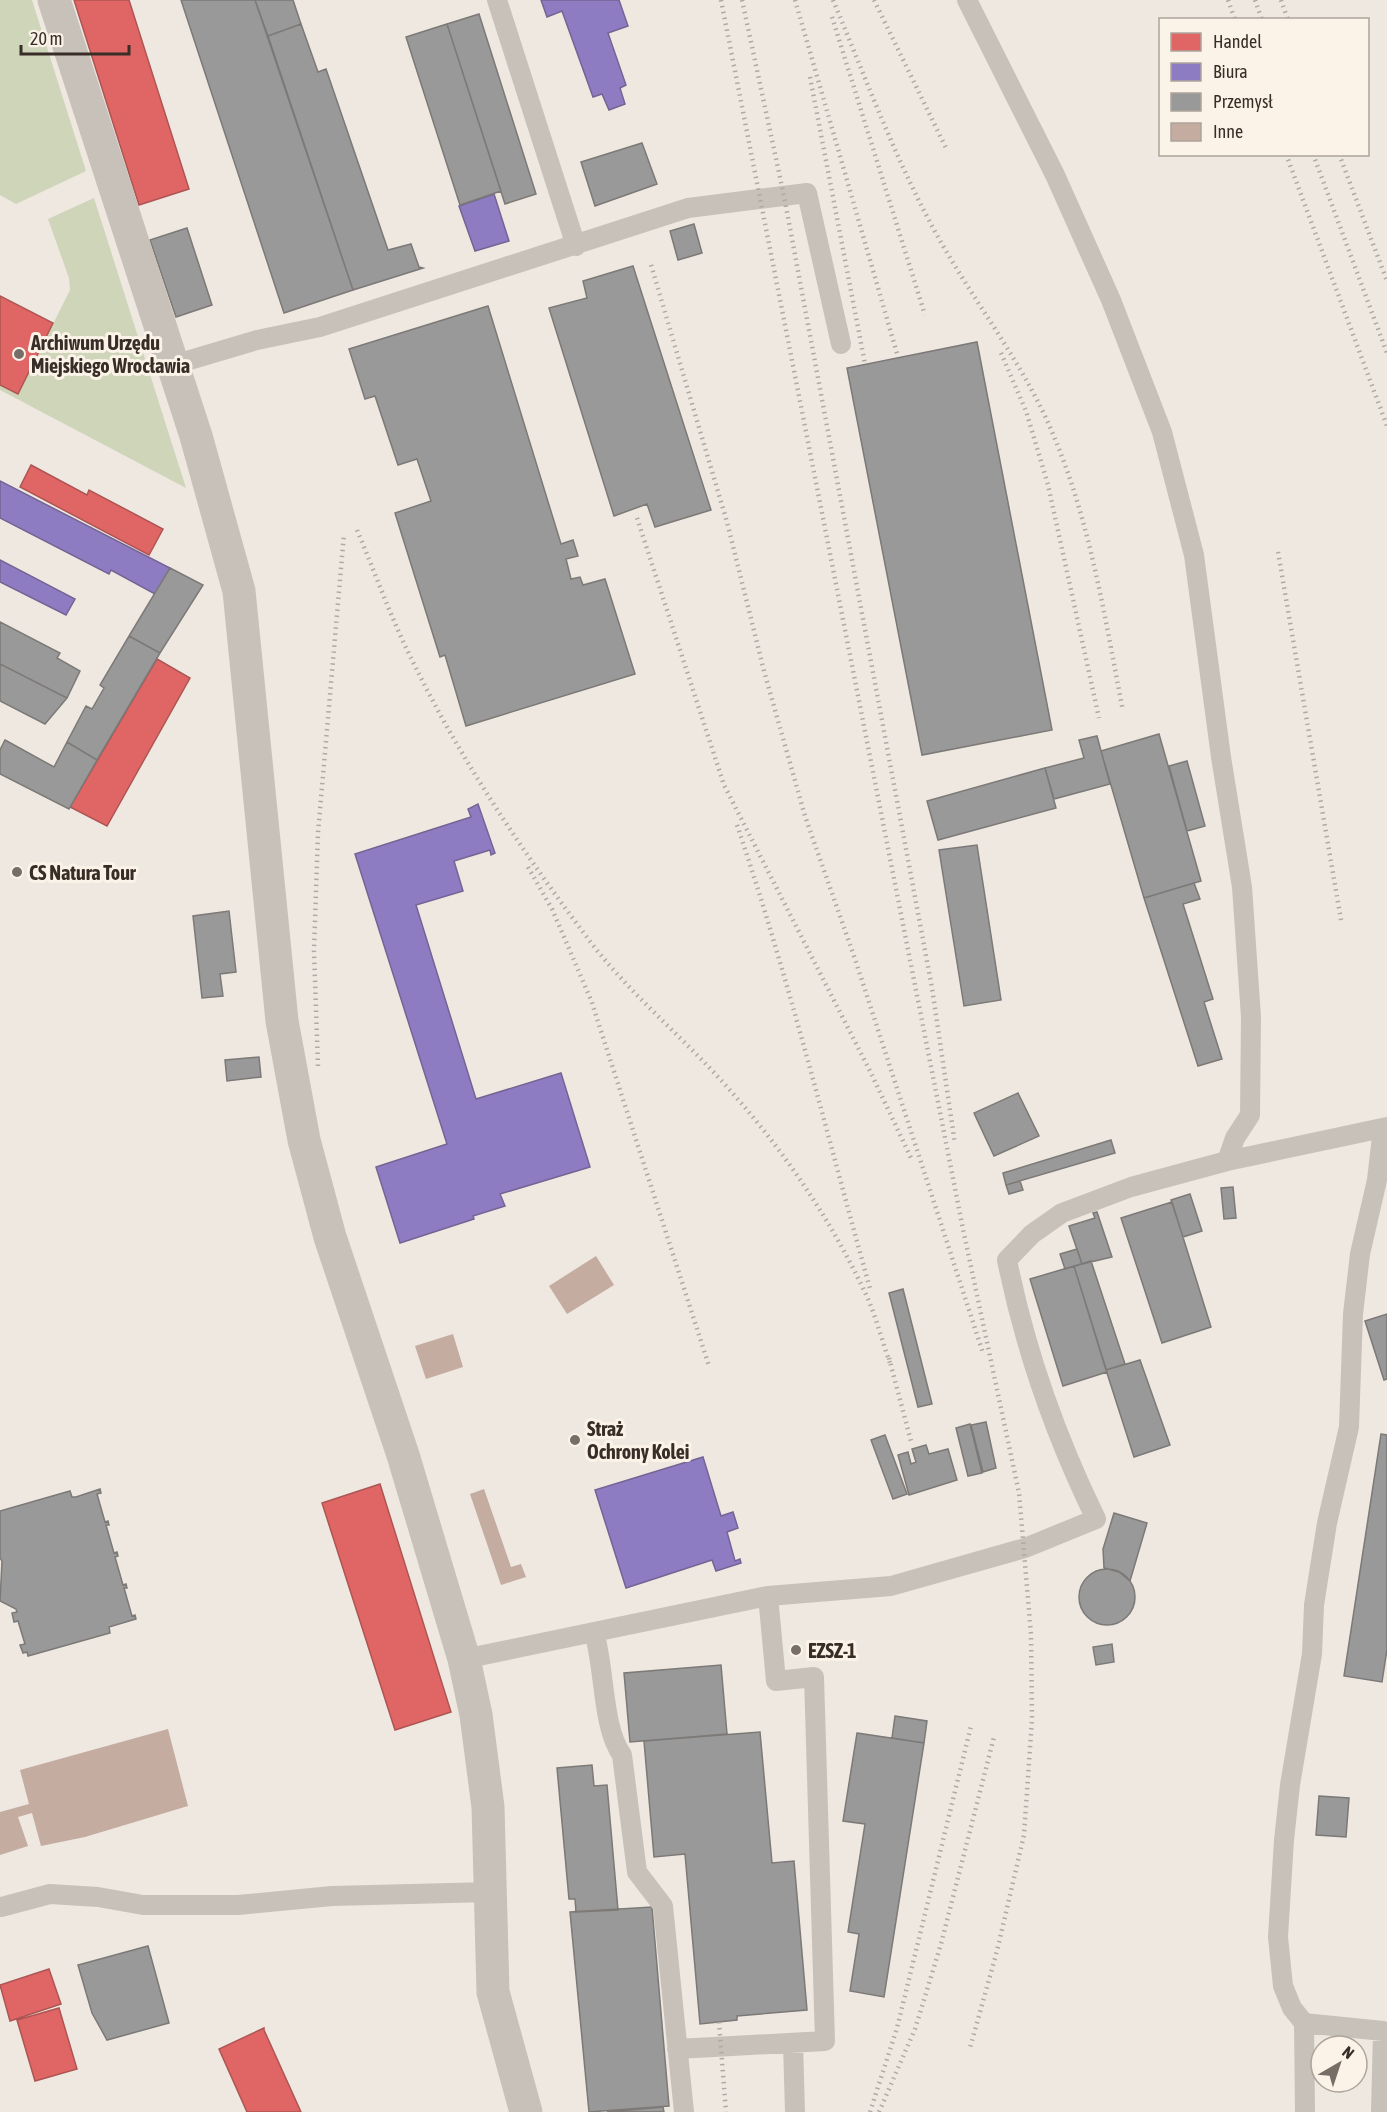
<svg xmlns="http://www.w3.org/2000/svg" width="1387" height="2112" font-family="'Asap Condensed',sans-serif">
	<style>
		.green { fill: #cfd5b9 }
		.shops { fill: #e06666; stroke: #ae5553; stroke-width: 1.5 }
		.offices { fill: #8e7cc3; stroke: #746494; stroke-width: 1.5 }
		.industry { fill: #999; stroke: #7c7977; stroke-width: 1.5 }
		.building { fill: #c4aca1 }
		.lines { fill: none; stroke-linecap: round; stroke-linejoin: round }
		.service { stroke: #c8c1ba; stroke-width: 20 }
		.minor { stroke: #c8c1ba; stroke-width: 33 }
		.rail { stroke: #afa9a4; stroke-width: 4.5; stroke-dasharray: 1.5 4.5; stroke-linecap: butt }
		.poi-dot { fill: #786e68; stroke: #fbf3e8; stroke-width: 2 }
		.labels { text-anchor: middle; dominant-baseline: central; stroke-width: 6; stroke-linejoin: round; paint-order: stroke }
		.poi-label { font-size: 20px; font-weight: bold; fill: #392d27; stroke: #fbf3e8; text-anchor: start }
	</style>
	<rect width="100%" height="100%" fill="#eee8e1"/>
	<path class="green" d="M0 0H32L86 171 16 204 0 195Z
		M94 198 186 488 0 390V385L18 394 70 290 69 278 48 219Z"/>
	<path class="shops" d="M74 0H129L189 189 139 205Z
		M0 296 53 323 18 394 0 385Z
		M31 465 87 495 89 490 163 529 149 555 20 487Z
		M157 659 190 678 107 826 70 807Z
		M380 1484 451 1712 395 1730 322 1503Z
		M49 1969 61 2004 10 2021 0 1985Z
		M59 2008 77 2069 35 2081 17 2020Z
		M264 2028V2030L301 2112H247L219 2049Z"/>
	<path class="offices" d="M541 0H619L628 26 608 33 626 85 620 88 625 104 609 110 602 94 593 97 562 11 547 17Z
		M494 194 509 241 475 251 459 206Z
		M0 481 170 568 155 594 111 570 109 574 0 518Z
		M0 560 75 599 66 615 0 582Z
		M478 804 495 853 491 855 490 850 454 861 463 891 416 905 476 1099 561 1073 590 1167 500 1194 505 1206 473 1216 474 1219 400 1243 376 1167 447 1144 355 854 471 817 468 809Z
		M703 1457 721 1516 733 1512 738 1528 727 1532 735 1561 740 1559 741 1563 716 1571 712 1560 626 1588 595 1490Z"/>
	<path class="industry" d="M181 0H255L353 290 284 313Z
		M255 0H293L301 24 268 36Z
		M479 14 536 194 505 204 447 24Z
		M301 24 318 72 326 69 388 250 411 244 419 267 423 268 353 290 268 36Z
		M447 24 501 191 460 205 406 37Z
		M642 143 657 184 595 206 581 162Z
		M694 224 702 253 678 260 670 231Z
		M187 228 212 305 176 317 150 240Z
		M633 266 711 510 655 527 647 504 614 516 549 308 587 298 583 281Z
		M488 306 561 544 573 540 578 556 566 559 571 579 580 577 583 585 605 579 635 674 466 726 445 655 440 657 395 513 431 501 417 459 398 465 375 396 365 399 349 349Z
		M977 342 1052 730 922 755 847 368Z
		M170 568 203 585 160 653 129 636Z
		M0 622 60 653 57 658 80 671 67 698 0 664Z
		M129 636 160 653 97 760 67 742 86 706 92 709 104 688 100 685Z
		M0 664 67 698 45 724 0 701Z
		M1159 734 1201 881 1144 898 1101 751Z
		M1097 736 1110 784 1054 799 1045 768 1084 758 1079 740Z
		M5 740 54 767 67 742 97 760 69 809 0 774V750Z
		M1187 761 1205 826 1187 831 1169 766Z
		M1045 768 1056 808 938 840 927 801Z
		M977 845 1001 1000 964 1006 939 850Z
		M1194 883 1200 899 1183 904 1213 999 1204 1002 1222 1059 1198 1066 1144 898Z
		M229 911 236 972 220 974 223 996 202 998 193 916Z
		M259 1057 261 1077 227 1081 225 1060Z
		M1018 1093 1039 1136 994 1156 974 1113Z
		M1111 1140 1115 1153 1006 1185 1003 1173Z
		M1020 1181 1023 1190 1009 1194 1006 1185Z
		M1233 1187 1236 1218 1224 1219 1221 1188Z
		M1190 1194 1202 1231 1183 1237 1171 1200Z
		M1172 1202 1211 1327 1162 1343 1121 1218Z
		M1097 1212 1112 1257 1082 1264 1069 1226 1095 1218 1093 1213Z
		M1077 1249 1082 1264 1065 1269 1060 1254Z
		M1091 1261 1125 1364 1106 1370 1074 1266Z
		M1074 1266 1107 1372 1063 1386 1030 1279Z
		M903 1289 932 1404 918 1407 889 1293Z
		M1387 1314V1379L1384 1380 1365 1321Z
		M1140 1360 1170 1445 1134 1457 1106 1370Z
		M986 1422 996 1468 983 1472 971 1425Z
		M970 1424 982 1473 968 1476 956 1428Z
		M1381 1434 1387 1435V1649L1382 1682 1344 1676Z
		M885 1435 907 1494 893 1499 871 1440Z
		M926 1445 929 1454 948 1449 957 1480 909 1495 898 1455 908 1452 911 1464 916 1462 912 1449Z
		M100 1489 101 1493 97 1494 105 1522 108 1521 109 1525H106L114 1553 117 1552 118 1556 115 1557 123 1585 126 1584 127 1588H124L132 1616 135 1615 136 1619 109 1627 110 1633 28 1656 27 1652 23 1653 20 1645 25 1644 18 1621 14 1622 12 1613 17 1612 16 1609 0 1601 2 1561 0 1558V1511L70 1491 72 1497H76Z
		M1114 1513 1147 1523 1130 1581 1119 1572 1104 1568 1103 1549Z
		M1079 1597a28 28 0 1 1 56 0a28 28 0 1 1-56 0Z
		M1112 1644 1114 1662 1096 1665 1093 1647Z
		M721 1665 727 1734 630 1742 624 1673Z
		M895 1716 927 1721 924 1743 892 1738Z
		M760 1732 772 1863 794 1861 807 2010 737 2016V2020L700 2024 685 1854 654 1857 644 1741Z
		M857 1733 924 1743 884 1997 850 1991 859 1934 848 1932 865 1824 843 1821Z
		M592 1765 594 1786 607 1785 618 1910 576 1912 575 1899H569L557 1768Z
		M1319 1796 1349 1798 1346 1837 1316 1835Z
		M652 1907 669 2106 589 2112 570 1912Z
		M148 1946 169 2023 107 2040 92 2013 78 1965Z
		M663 2107 664 2112H607Z"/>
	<path class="building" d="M596 1256 614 1285 567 1314 549 1286Z
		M453 1334 463 1367 426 1379 415 1346Z
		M484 1489 511 1567 521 1564 526 1577 501 1585 470 1494Z
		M168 1729 188 1806 85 1837 41 1846 32 1813 18 1817 28 1846 0 1855V1812L29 1804 20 1770Z"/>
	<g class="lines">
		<path class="service" d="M497 0 576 246
			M967 0 1055 175 1111 300 1162 432 1194 555 1221 757 1242 887 1251 1017 1250 1115 1235 1138 1227 1161
			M173 365 257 340 320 327 688 208 807 193 841 344
			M594 1632C605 1668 602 1728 622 1755L637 1872 663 1906 684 2112
			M464 1659 768 1596 891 1586 1025 1548 1096 1519C1056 1437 1025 1349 1007 1260L1032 1234 1062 1213 1131 1187 1227 1161 1387 1127
			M1 1907 50 1894 98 1897 143 1905H238L332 1896 490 1892
			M1304 2023 1383 2031 1381 2112
			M793 2043 795 2112
			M677 2049 825 2041 814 1677 776 1681 768 1596
			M1305 2112 1304 2023 1292 2008 1283 1986 1278 1937 1284 1840 1290 1785 1312 1654 1314 1605 1327 1523 1349 1427 1353 1314 1360 1254 1377 1180 1383 1128"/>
		<path class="minor" d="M54 0 196 436 239 591 282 1021 304 1140 330 1237 403 1455 464 1659 476 1715 488 1807 493 1992 526 2112"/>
		<path class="rail" d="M721 0 963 1229 1019 1493 1031 1634 1032 1719 1024 1835 997 1951 970 2048
			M742 0 784 196 932 988 955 1144
			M795 0 898 357
			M833 0C867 81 898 167 942 244 979 309 1027 369 1055 439 1091 526 1105 619 1123 711
			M874 0 946 148
			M1228 0 1235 20
			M1255 0 1262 20
			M1281 0 1288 20
			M832 17 925 315
			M810 77 865 364
			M1286 154 1387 426
			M1313 154 1387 353
			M1339 154 1387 281
			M651 265 727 522 764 671 805 816 855 959 983 1353
			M1001 353 1026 411 1048 485 1099 718
			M637 518 724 785 870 1071 912 1160
			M357 530C376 575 392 621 414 664 461 760 522 851 586 936 625 989 676 1031 720 1079 780 1145 831 1218 868 1299 877 1320 883 1344 891 1366
			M1278 552 1341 920
			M737 825C789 979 827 1135 871 1292
			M528 867 552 909 591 1000 709 1366
			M318 1066 314 951 318 833 344 534
			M889 1358 912 1445
			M719 2022 726 2112
			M870 2112 897 2028 971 1726
			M879 2112 915 2029 941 1944 994 1737"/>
	</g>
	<g class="poi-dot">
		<circle cx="19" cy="354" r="6"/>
		<circle cx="17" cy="872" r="6"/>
		<circle cx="575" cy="1440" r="6"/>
		<circle cx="796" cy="1650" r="6"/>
	</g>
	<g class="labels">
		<g class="poi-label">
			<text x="31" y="342">Archiwum Urzędu<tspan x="31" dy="23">Miejskiego Wrocławia</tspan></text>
			<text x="29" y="872">CS Natura Tour</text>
			<text x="587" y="1428">Straż<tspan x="587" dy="23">Ochrony Kolei</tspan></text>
			<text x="808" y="1650">EZSZ-1</text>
		</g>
	</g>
	<rect x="1159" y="18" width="210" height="138" fill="#fbf3e8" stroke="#ada49b" stroke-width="1.5"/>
	<rect x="1171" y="33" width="30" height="18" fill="#e06666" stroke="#ada49b" stroke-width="1.5"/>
	<text x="1213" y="48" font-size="18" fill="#392d27">Handel</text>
	<rect x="1171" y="63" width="30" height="18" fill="#8e7cc3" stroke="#ada49b" stroke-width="1.5"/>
	<text x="1213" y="78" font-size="18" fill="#392d27">Biura</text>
	<rect x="1171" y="93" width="30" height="18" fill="#999999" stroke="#ada49b" stroke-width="1.5"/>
	<text x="1213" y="108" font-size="18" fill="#392d27">Przemysł</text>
	<rect x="1171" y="123" width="30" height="18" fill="#c4aca1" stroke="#ada49b" stroke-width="1.5"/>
	<text x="1213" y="138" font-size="18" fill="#392d27">Inne</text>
	<g transform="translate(1339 2064) rotate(39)"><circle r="28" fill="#fbf3e8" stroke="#ada49b" stroke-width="1.5"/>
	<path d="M0-4.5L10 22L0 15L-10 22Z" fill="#786e68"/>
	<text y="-9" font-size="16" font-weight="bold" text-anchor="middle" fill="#392d27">N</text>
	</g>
	<path d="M21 45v9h108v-9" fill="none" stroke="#392d27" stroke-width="3"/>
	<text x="30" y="45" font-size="18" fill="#392d27" stroke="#fbf3e8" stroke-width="4.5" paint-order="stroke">20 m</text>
</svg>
